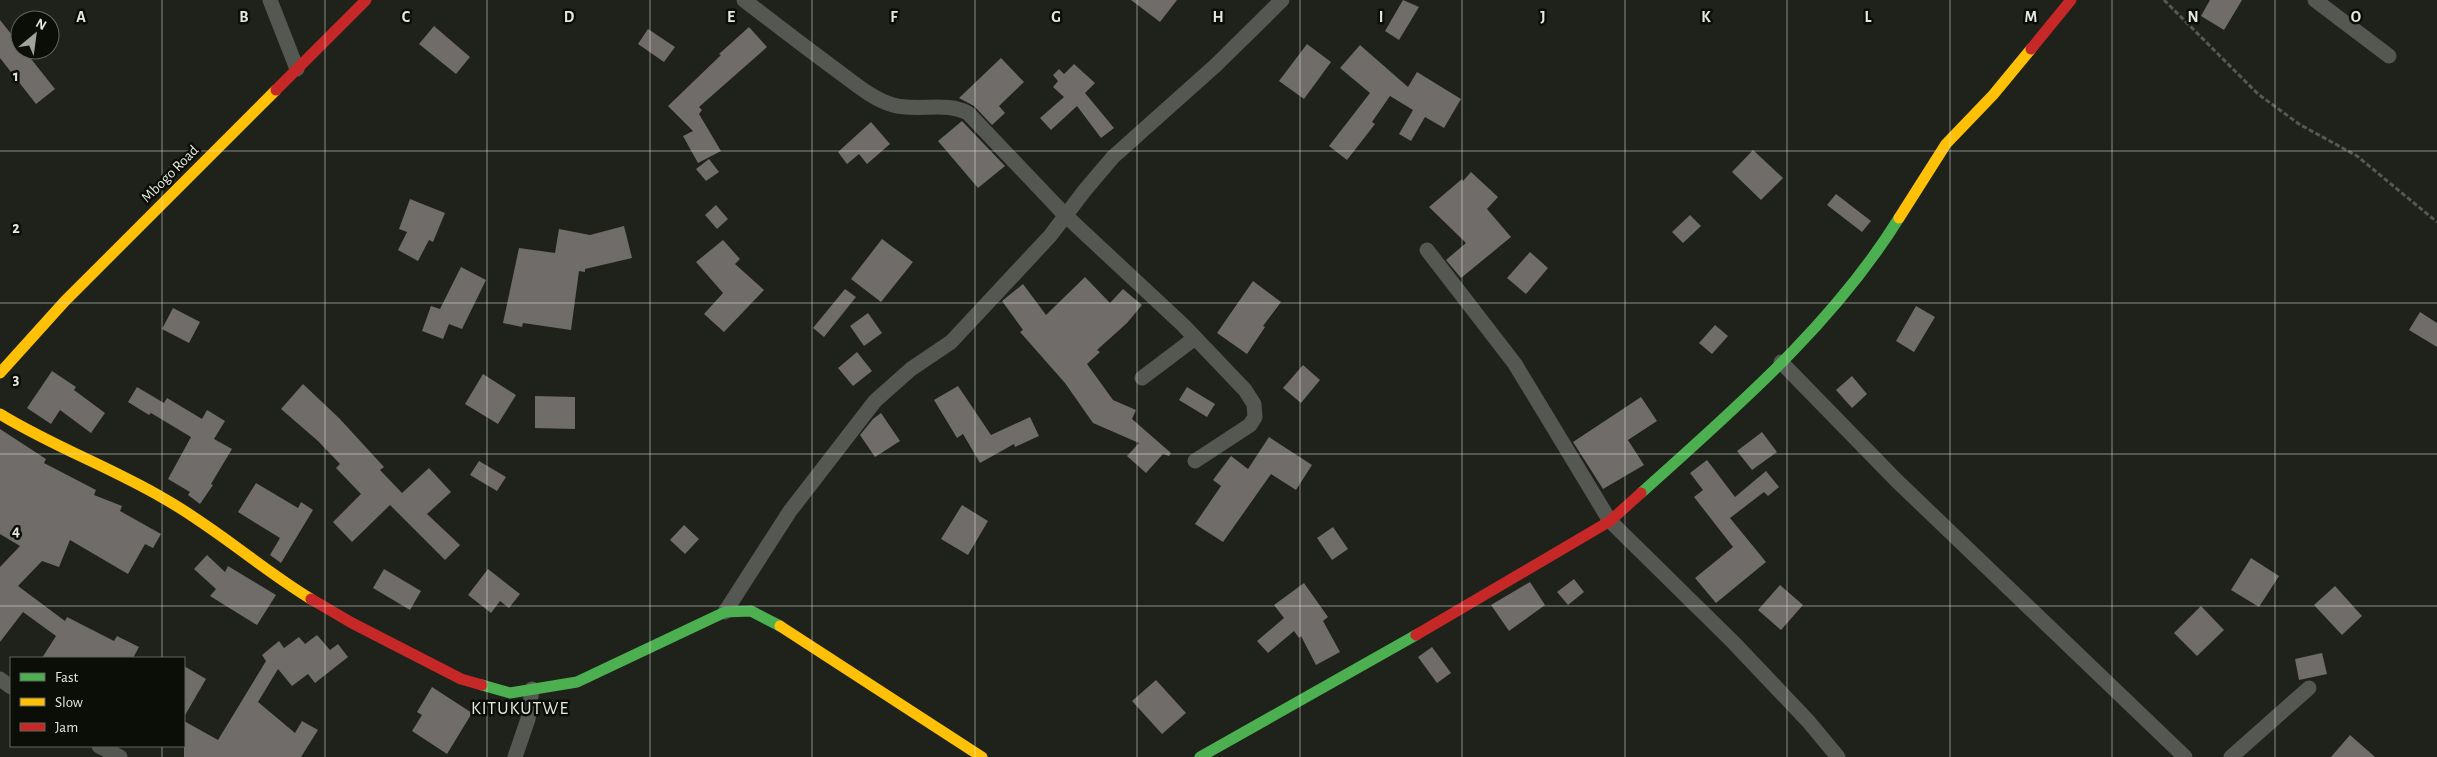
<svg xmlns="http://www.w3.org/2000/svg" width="2437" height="757" font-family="'Alegreya Sans',sans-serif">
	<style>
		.building { fill: #6f6c6a }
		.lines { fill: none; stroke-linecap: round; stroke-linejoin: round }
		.path { stroke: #565854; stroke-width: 3; stroke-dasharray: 5 2.5; stroke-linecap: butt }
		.street { stroke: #555753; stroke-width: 15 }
		.fast { stroke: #4caf50; stroke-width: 11 }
		.slow { stroke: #ffc107; stroke-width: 11 }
		.jam { stroke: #c62828; stroke-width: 11 }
		.grid { fill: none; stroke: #e4e8df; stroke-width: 1; stroke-opacity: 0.55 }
		.labels { text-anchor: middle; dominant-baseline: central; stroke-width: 5; stroke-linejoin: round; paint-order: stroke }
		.street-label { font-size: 15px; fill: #e4e8df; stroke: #0b0d07 }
		.quarter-label { font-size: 18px; letter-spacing: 1px; fill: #e4e8df; stroke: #0b0d07 }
		.grid-label { font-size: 16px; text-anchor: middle; font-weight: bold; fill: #e4e8df; stroke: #0b0d07; stroke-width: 5; stroke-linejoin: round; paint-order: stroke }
	</style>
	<rect width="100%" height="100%" fill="#1f221a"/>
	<path class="building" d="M1131 0H1177L1160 22Z
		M1403 0 1419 7 1399 40 1385 31Z
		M2210 0H2242L2224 30 2201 16Z
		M0 20 20 45V50H24L55 89 36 104 0 58Z
		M434 26 470 57 456 74 419 44Z
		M749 27 767 47 699 107 702 110 699 114 721 151 698 163 683 136 693 131 668 106 721 55 719 54Z
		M648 29 675 47 664 62 638 44Z
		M1307 44 1331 62 1304 99 1279 81Z
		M1360 45 1408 87 1417 72 1461 99 1444 128 1425 117 1411 141 1399 134 1413 110 1390 96 1372 122 1375 124 1347 160 1329 146 1370 93 1340 68Z
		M1001 58 1024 82 999 106 1005 113 992 125 974 106 959 98Z
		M1074 64 1095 83 1085 93 1114 128 1101 138 1077 106 1051 130 1040 118 1064 97 1053 87 1058 81 1053 75 1059 69 1064 74Z
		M962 121 1005 166 978 188 938 141Z
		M871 122 890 144 867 164 859 154 847 164 838 152Z
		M1753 150 1783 178 1761 200 1732 172Z
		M709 159 719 172 706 181 696 169Z
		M1471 172 1498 197 1487 209 1511 237 1461 278 1446 260 1466 243 1429 207 1462 179 1463 181Z
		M1836 194 1871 221 1862 232 1827 205Z
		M410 199 445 213 433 242 429 240 418 261 398 250 407 232 399 229Z
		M716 205 728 219 717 229 705 215Z
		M1690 215 1701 226 1683 243 1672 232Z
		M624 226 632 258 585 269V272L579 271 571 330 523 323 522 327 503 323 519 248 555 253 559 229 590 235Z
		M882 239 913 262 881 302 851 279Z
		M723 240 740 259 735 264 764 290 724 332 704 314 723 293 696 262Z
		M1530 252 1548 268 1526 294 1507 278Z
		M461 267 486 280 462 329 449 324 443 339 422 331 431 306 440 309Z
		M1085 277 1110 303 1123 289 1142 305 1127 323 1097 350 1100 352 1087 364 1113 400 1136 410 1132 419 1171 453 1169 456 1163 454 1146 473 1127 456 1139 443 1093 423 1065 383 1020 332 1023 330 1002 301 1023 284 1046 315Z
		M1253 281 1281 302 1263 326 1265 327 1247 354 1217 333Z
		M845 289 856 297 824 337 813 328Z
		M1916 306 1935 317 1914 352 1896 341Z
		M173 308 200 322 189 343 162 329Z
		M2420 312 2437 323V347L2409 330Z
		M868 313 882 333 864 346 850 326Z
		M1715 325 1728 336 1712 354 1699 343Z
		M857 352 872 371 853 386 838 368Z
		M1303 365 1320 380 1301 403 1283 388Z
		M52 371 76 387 74 390 105 413 91 433 60 410 51 424 27 408Z
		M483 374 516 395 498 424 465 404Z
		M1852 376 1867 394 1852 408 1836 390Z
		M303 384 339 418 384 467 380 470 402 493 429 468 451 492 427 514 460 545 445 560 390 505 352 542 333 522 361 494 336 468 340 464 318 441 281 409Z
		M958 386 991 435 1030 417 1039 436 1015 447 1014 444 980 463 963 434 957 438 934 400Z
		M137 387 164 403 167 398 202 419 207 410 225 421 214 439 232 449 211 484 213 485 200 504 188 495 190 492 168 479 191 437 151 413 149 415 128 402Z
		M1187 387 1215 404 1207 417 1179 400Z
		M535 396 575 397V429L535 428Z
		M1641 397 1657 421 1628 440 1644 465 1603 489 1573 442Z
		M881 413 900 441 875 457 860 435 873 419Z
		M0 429 46 459 44 463 96 490 94 495 122 506 120 511 161 534 153 548 145 544 128 574 70 540 59 567 42 561 18 586 65 621 67 617 114 641 117 636 139 647 133 658H42L56 636 23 612 0 642V567L20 546 0 534Z
		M1762 432 1777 452 1752 470 1737 451Z
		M1269 437 1312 465 1296 490 1271 474 1223 542 1195 524 1221 486 1213 480 1231 456 1248 469Z
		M1707 460 1735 497 1766 471 1779 487 1768 496 1764 492 1730 518 1766 562 1716 603 1695 578 1733 547 1694 497 1703 490 1690 473Z
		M479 461 506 477 497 491 470 475Z
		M256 483 298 508 301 502 313 510 281 563 270 555 280 538 238 512Z
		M962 505 988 521 968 555 941 539Z
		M684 525 699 539 685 554 670 540Z
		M1333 527 1348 549 1332 560 1317 538Z
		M207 555 225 572 228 566 276 595 257 625 210 596 216 589 194 569Z
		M2251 558 2279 576 2259 607 2231 590Z
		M384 569 421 591 410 610 373 588Z
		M488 569 520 594 509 608 500 601 491 613 468 595Z
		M1574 579 1584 592 1568 605 1557 592Z
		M1530 582 1545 605 1509 631 1491 605Z
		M1304 583 1328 617 1323 621 1340 652 1316 665 1301 636 1299 638 1294 631 1268 653 1257 641 1284 618 1274 605Z
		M1780 585 1803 605 1781 630 1758 610Z
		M2335 586 2362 616 2342 635 2314 605Z
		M2201 606 2224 630 2197 656 2174 633Z
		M317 635 330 650 338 644 348 657 315 683 308 674 292 686 278 669 258 702 295 733 302 721 318 730 301 757H184V721L218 740 266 661 262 655 279 641 284 648 299 637 305 644Z
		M1432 647 1451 673 1437 683 1418 657Z
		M2322 653 2327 674 2299 680 2295 659Z
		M184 666 206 679 184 717Z
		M1156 680 1186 713 1162 734 1132 701Z
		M432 687 472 713 447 754 412 731 422 715 417 712Z
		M2350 735 2375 757H2331Z"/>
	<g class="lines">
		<path class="path" d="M2164 0 2258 94 2299 124 2357 156 2437 222"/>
		<path class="street" d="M270 0 297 69
			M744 0C774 23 805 47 835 69 853 82 872 99 893 105 917 112 946 101 968 113L1065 215 1183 325 1245 390 1254 404 1255 417 1250 425 1195 461
			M2315 0 2389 56
			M1427 250 1515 364 1610 521 1733 642 1808 721 1838 757
			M1781 362 1897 481 2185 757
			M1142 378 1195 338
			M725 612 790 511 875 401 911 369 951 342 1050 236 1085 190 1113 157 1216 65 1282 0
			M0 679 11 687
			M99 746 120 757
			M515 757 528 719 532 689
			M2231 757 2309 688"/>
		<path class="fast" d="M1641 493C1734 409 1832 326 1899 218
			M482 685 510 693 577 682 725 612 751 611 780 626
			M1200 757 1416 635"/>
		<path class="slow" d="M1899 218 1946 144 1993 95 2031 49
			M0 373 65 301 276 90
			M0 414C52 446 110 467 163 498 215 527 260 568 311 599
			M780 626 982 757"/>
		<path class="jam" d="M2031 49 2071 0
			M276 90 366 0
			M311 599 352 623 461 679 482 685
			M1416 635 1610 521 1641 493"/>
	</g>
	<path class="grid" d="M162 0V658M325 0V757M487 0V757M650 0V757M812 0V757M975 0V757M1137 0V757M1300 0V757M1462 0V757M1625 0V757M1787 0V757M1950 0V757M2112 0V757M2275 0V757M0 151H2437M0 303H2437M0 454H2437M0 606H2437M162 746V757"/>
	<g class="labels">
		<g class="street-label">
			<text transform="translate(170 174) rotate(-45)">Mbogo Road</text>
		</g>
		<g class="quarter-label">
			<text x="520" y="709">KITUKUTWE</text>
		</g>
	</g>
	<g class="grid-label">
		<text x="81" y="22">A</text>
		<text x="244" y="22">B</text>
		<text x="406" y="22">C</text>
		<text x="569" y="22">D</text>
		<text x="731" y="22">E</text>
		<text x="894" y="22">F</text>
		<text x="1056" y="22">G</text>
		<text x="1218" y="22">H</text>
		<text x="1381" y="22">I</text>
		<text x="1543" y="22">J</text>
		<text x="1706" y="22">K</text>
		<text x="1868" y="22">L</text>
		<text x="2031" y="22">M</text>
		<text x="2193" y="22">N</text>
		<text x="2356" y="22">O</text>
		<text x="16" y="81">1</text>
		<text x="16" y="233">2</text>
		<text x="16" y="384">3</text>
		<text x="16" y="536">4</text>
	</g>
	<rect x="10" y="657" width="175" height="90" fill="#0b0d07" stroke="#62655d"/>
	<rect x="20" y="673" width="25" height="8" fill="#4caf50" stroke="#62655d"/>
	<text x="55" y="682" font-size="15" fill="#e4e8df">Fast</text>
	<rect x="20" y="698" width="25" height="8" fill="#ffc107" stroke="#62655d"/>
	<text x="55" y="707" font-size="15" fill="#e4e8df">Slow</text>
	<rect x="20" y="723" width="25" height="8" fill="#c62828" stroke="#62655d"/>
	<text x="55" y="732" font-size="15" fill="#e4e8df">Jam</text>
	<g transform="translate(35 35) rotate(29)"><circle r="24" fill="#0b0d07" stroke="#62655d"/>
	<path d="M0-4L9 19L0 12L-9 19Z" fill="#9fa39a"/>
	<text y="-8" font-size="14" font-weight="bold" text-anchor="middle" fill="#e4e8df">N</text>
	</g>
</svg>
